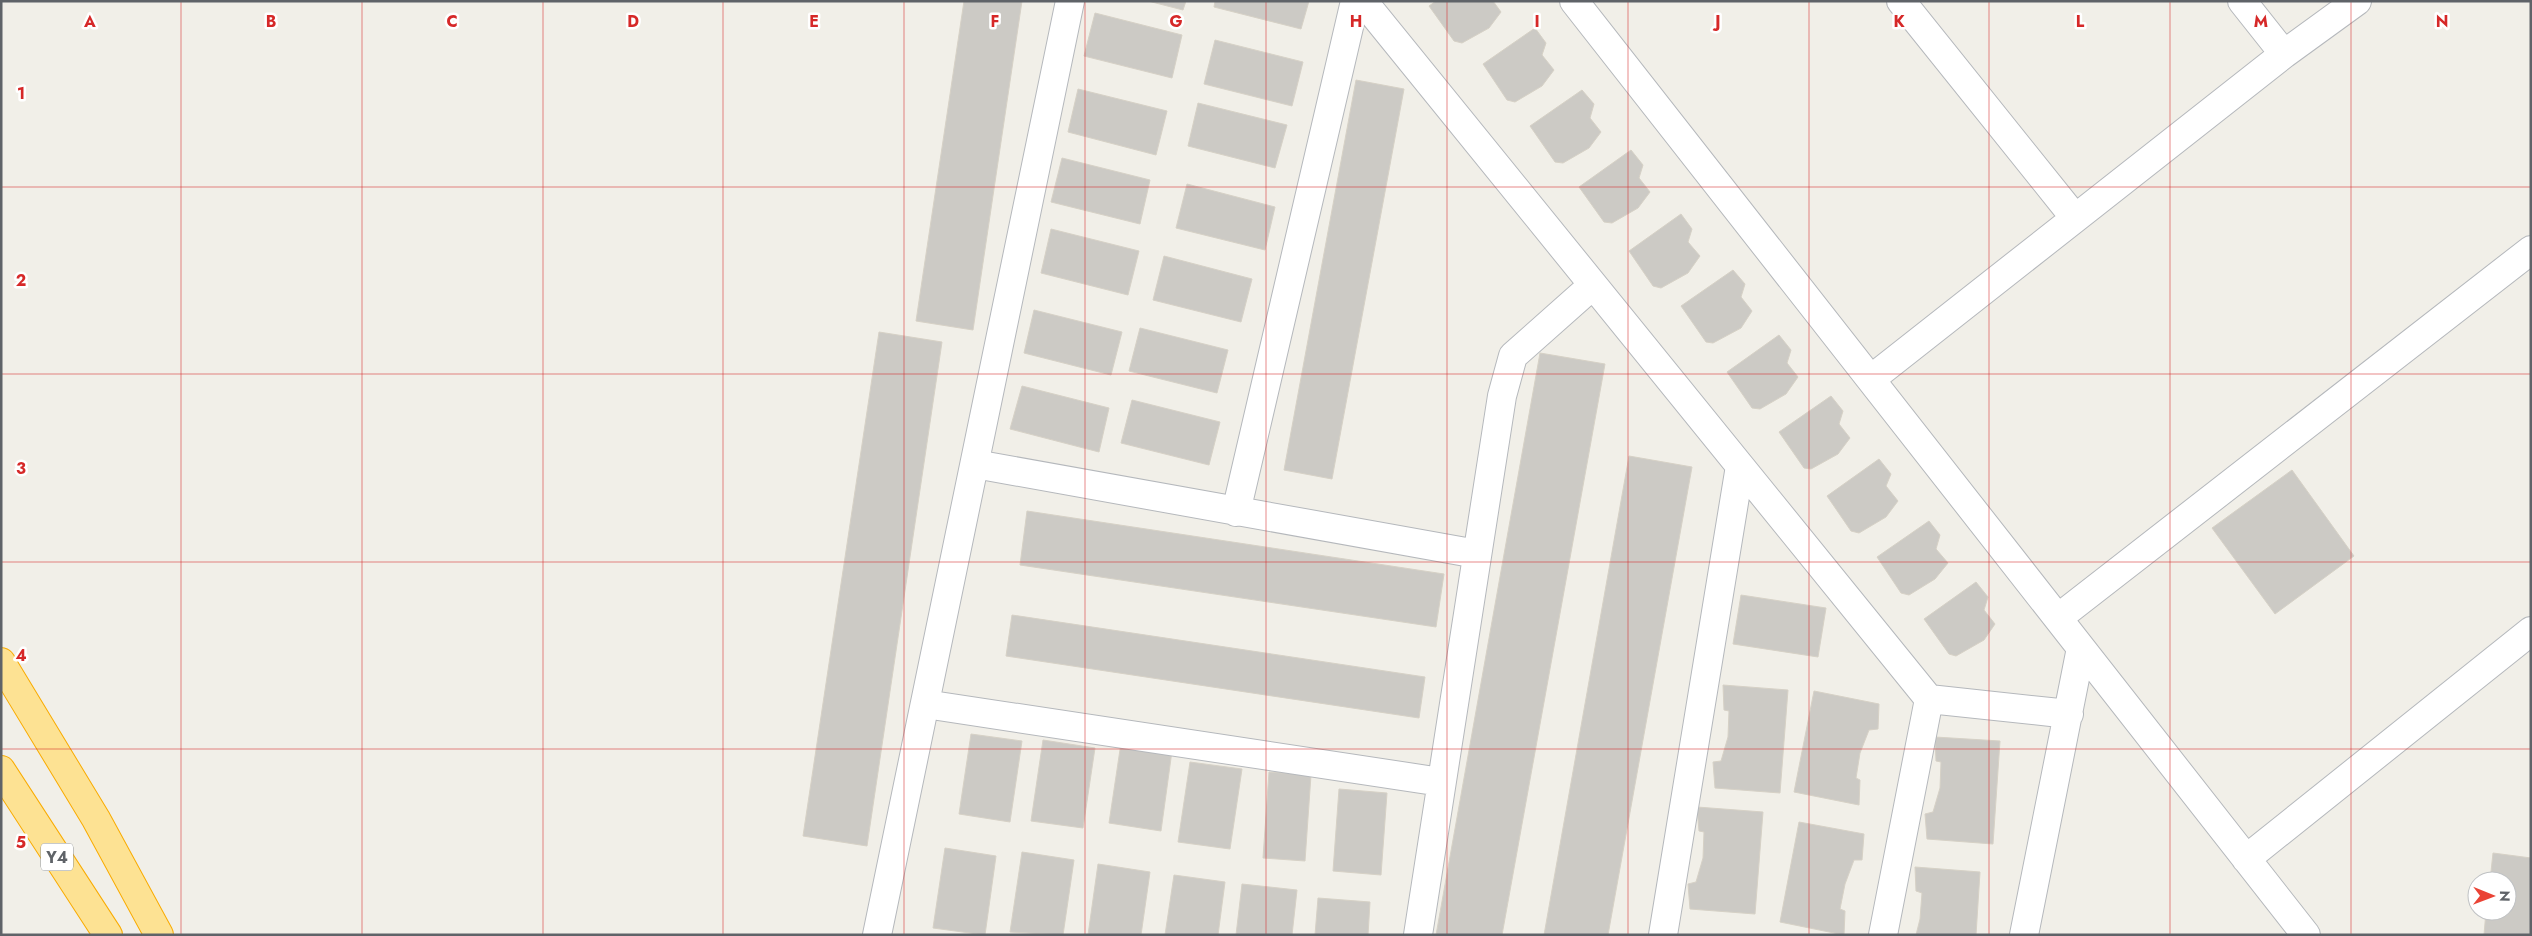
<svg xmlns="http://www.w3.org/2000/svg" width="2532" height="936" font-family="Jost,sans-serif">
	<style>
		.building { fill: #cccac5; stroke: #d6d1c6 }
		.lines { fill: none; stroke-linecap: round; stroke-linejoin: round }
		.minor-casing { stroke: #b5b8bc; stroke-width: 30 }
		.highway-casing { stroke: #f9ab00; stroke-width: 30 }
		.minor { stroke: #fff; stroke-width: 28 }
		.highway { stroke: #fde293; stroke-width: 28 }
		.grid { fill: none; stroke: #d62828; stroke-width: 1; stroke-opacity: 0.55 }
		.labels { text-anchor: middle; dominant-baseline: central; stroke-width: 5; stroke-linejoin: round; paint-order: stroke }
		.shield { fill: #fff; stroke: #8f9295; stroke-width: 1 }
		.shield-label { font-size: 16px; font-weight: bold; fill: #5f6368 }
		.grid-label { font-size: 16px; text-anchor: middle; font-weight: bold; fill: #d62828; stroke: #fff; stroke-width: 5; stroke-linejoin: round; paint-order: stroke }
	</style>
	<rect width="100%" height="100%" fill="#f1efe8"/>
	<path class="building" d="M964 1H1022L973 330 916 321Z
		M1148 1H1186L1183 10Z
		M1215 1H1309L1301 29 1214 7Z
		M1436 1H1493L1501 12 1489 28 1462 43 1454 41 1429 6Z
		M1095 13 1182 35 1172 78 1084 56Z
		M1535 28 1546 43 1542 55 1554 70 1542 86 1515 102 1507 100 1483 64Z
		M1215 40 1303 62 1292 106 1204 84Z
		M1356 80 1404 89 1332 479 1284 470Z
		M1078 89 1167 111 1156 155 1068 132Z
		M1582 90 1594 104 1590 118 1601 132 1589 148 1563 163 1555 162 1530 126Z
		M1198 103 1287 125 1275 168 1188 146Z
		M1631 150 1643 165 1639 178 1650 192 1638 208 1612 223 1604 222 1579 187Z
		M1062 158 1150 180 1140 224 1051 202Z
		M1187 184 1275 207 1265 250 1176 228Z
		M1681 214 1692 229 1688 242 1700 256 1688 273 1661 288 1653 286 1629 251Z
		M1051 229 1139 251 1128 295 1041 273Z
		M1164 256 1252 279 1241 322 1153 300Z
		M1733 270 1745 284 1741 297 1752 311 1741 328 1713 343 1706 342 1681 306Z
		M1034 310 1122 332 1111 375 1024 353Z
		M1140 328 1228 350 1217 393 1129 371Z
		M879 332 942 342 867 846 803 836Z
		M1779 335 1791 350 1787 363 1798 377 1786 394 1760 409 1752 408 1727 372Z
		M1540 353 1605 364 1502 935H1436Z
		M1022 386 1109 408 1099 452 1010 429Z
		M1831 396 1843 411 1839 424 1850 438 1838 454 1811 469 1804 468 1779 432Z
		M1132 400 1220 422 1209 465 1121 443Z
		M1629 456 1692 467 1608 935H1544Z
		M1879 459 1891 474 1886 486 1898 501 1886 517 1859 533 1851 531 1827 496Z
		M2292 470 2354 556 2275 614 2212 528Z
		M1027 511 1444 574 1436 627 1020 565Z
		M1929 521 1940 535 1936 549 1948 563 1935 579 1909 595 1901 593 1877 557Z
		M1976 582 1988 597 1984 610 1995 624 1984 640 1956 656 1949 654 1924 619Z
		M1741 595 1826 608 1818 657 1733 644Z
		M1012 615 1425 677 1419 718 1006 656Z
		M1723 685 1788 690 1780 793 1715 788 1713 762 1721 761 1728 737 1729 711 1724 710Z
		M1814 691 1879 704 1878 729 1869 730 1860 753 1856 778 1860 780 1859 805 1794 792Z
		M971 734 1022 741 1010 822 959 814Z
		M1935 737 2000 741 1993 844 1927 839 1925 814 1933 812 1940 788 1941 762 1936 761Z
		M1043 740 1095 748 1083 828 1031 821Z
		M1121 743 1172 751 1161 831 1109 823Z
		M1190 762 1242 769 1230 849 1178 842Z
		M1269 772 1311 775 1305 861 1263 858Z
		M1339 789 1387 793 1381 875 1333 871Z
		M1697 807 1763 812 1755 914 1690 909 1688 884 1696 882 1703 858 1704 832 1699 831Z
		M1799 822 1864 834 1862 860H1854L1845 884 1840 909 1845 911 1844 935 1780 922Z
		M945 848 996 856 985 935 933 928Z
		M1022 852 1074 860 1063 935 1010 932Z
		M2493 853 2531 858V935H2484L2486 911H2507V881H2490Z
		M1098 864 1150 872 1141 935H1088Z
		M1915 867 1980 872 1976 935H1916L1920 919 1922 893 1916 891Z
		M1174 875 1225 882 1218 935H1165Z
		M1242 884 1297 890 1292 935H1236Z
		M1318 898 1370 902 1368 935H1315Z"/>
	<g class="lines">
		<defs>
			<path id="minor" d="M1363 1 1929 699 2069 714
				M1574 1 2306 935
				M1901 1 2075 218
				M2242 1 2284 54
				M1871 379 2284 54 2357 1
				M975 464 1477 554
				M1236 512 1355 1
				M2058 618 2531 250
				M925 704 1441 782
				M2246 859 2531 631
				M877 935 1070 1
				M1418 935 1502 396 1513 356 1593 285
				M1663 935 1740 466
				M1883 935 1929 699
				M2024 935 2081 648"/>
			<path id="highway" d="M1 662 96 819 159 935
				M1 770 108 935"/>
		</defs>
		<use href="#minor" class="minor-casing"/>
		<use href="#highway" class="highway-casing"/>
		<use href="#minor" class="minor"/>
		<use href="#highway" class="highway"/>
	</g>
	<path class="grid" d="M181 1V935M362 1V935M543 1V935M723 1V935M904 1V935M1085 1V935M1266 1V935M1447 1V935M1628 1V935M1809 1V935M1989 1V935M2170 1V935M2351 1V935M1 187H2531M1 374H2531M1 562H2531M1 749H2531"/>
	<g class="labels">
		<rect class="shield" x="41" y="843.5" width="32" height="27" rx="4"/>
		<g class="shield-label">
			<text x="57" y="857">Y4</text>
		</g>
	</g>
	<g class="grid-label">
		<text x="90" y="27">A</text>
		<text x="271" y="27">B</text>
		<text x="452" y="27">C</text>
		<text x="633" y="27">D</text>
		<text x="814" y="27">E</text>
		<text x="995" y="27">F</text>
		<text x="1176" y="27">G</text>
		<text x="1356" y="27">H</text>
		<text x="1537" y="27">I</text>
		<text x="1718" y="27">J</text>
		<text x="1899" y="27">K</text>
		<text x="2080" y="27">L</text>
		<text x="2261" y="27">M</text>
		<text x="2442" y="27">N</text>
		<text x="21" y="99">1</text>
		<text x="21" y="286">2</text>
		<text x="21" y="474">3</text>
		<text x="21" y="661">4</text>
		<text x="21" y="848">5</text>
	</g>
	<rect width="2532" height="936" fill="none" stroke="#5f6368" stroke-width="5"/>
	<g transform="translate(2492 896) rotate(91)"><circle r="24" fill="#ffffff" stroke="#bfc1c3"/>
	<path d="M0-4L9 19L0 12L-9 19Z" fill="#ea4335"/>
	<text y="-8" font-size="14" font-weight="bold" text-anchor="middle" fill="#5f6368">N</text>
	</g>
</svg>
